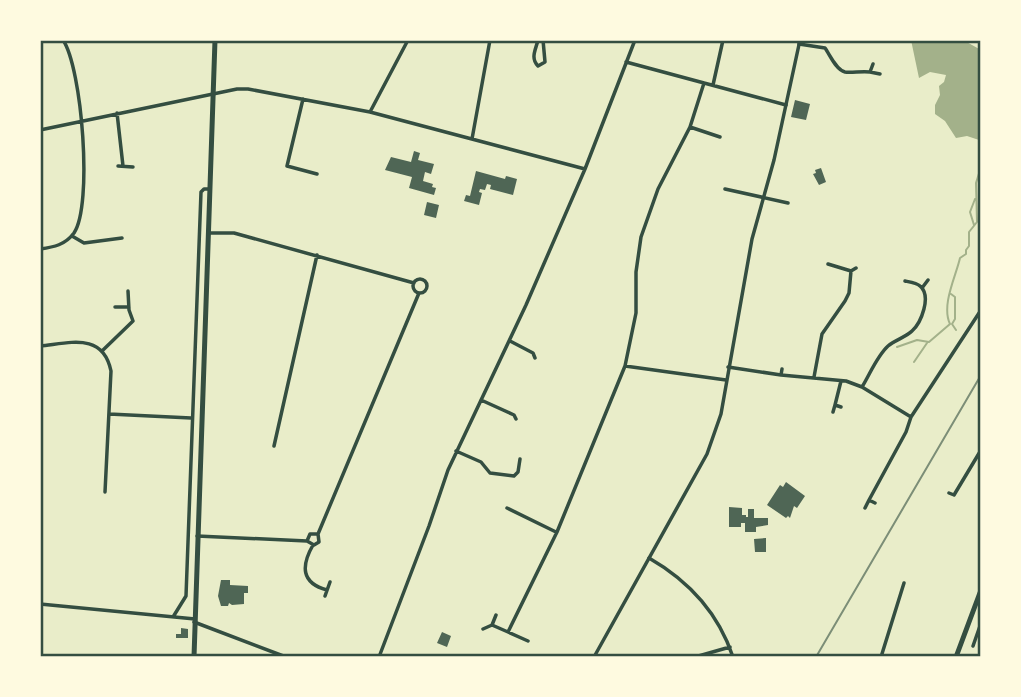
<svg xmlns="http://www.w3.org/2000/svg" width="1021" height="697" font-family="Overpass,sans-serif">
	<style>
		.water { fill: #a3b18a }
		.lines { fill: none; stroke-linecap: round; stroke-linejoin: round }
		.stream { stroke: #a3b18a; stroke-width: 2 }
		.building { fill: #4f6655 }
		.minor { stroke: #344e41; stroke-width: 3.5 }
		.tertiary { stroke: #344e41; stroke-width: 3.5 }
		.primary { stroke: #344e41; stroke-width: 5 }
		.rail { stroke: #7c8e77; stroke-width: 2 }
		.neatline { fill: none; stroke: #344e41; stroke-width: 2.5 }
	</style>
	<rect width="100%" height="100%" fill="#e9edc9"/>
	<path class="water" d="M911 40H963L981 50V153L979 140 967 136 956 138 945 121 935 114V105L940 95 939 86 944 82 946 75 930 72 919 78Z"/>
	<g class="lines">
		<path class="stream" d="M974 225 970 212 975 199
			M951 294 955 297V319L952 324 956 330
			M897 347 917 340 929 342 950 324C941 305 956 276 960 258L966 254V250L969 246V232L977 222 976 183 981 167
			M914 362 927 343"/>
	</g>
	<path class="building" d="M795 100 810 104 806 120 791 117Z
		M414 151 420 153 418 160 434 164 431 174 425 172 423 181 433 184 432 187 436 188 434 195 409 188 412 177 385 170 391 157 411 162Z
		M821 168 826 182 819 185 813 174 816 173 815 170Z
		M476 171 505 179 506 176 517 179 513 195 490 189 491 185 487 184 485 190 480 189 479 192 482 193 479 205 464 201 466 195 470 196Z
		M427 202 439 205 436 218 424 215Z
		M786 482 805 496 797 508 794 506 790 518 788 516 786 518 767 505 780 485 783 487Z
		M729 507 742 508V515H746V517H748V509H754V518H768V525L756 527V532H745V523H741V527H729Z
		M766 538V552H755L754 539Z
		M221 580H230V585L248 586V593H244V604L232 605 229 603 228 606H221L218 596Z
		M181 628 188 629V638H176V634H181Z
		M442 632 451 636 447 647 437 643Z"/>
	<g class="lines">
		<path class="minor" d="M538 40C536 49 530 58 538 66L545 62 543 40
			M215 41 256 40
			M799 44 825 48C830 55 836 70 845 72 851 73 862 71 870 72L873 64
			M626 62 786 105
			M870 72 880 74
			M704 83 690 127 658 189 641 237 636 272V313L625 366 726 380
			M713 85 723 40
			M303 99 287 166 317 174
			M370 112 408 40
			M117 113 123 166
			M690 127 720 137
			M40 130 237 89H248L370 112 585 169
			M472 139 490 40
			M118 166 133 167
			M725 189 788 203
			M209 233H234L414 283
			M72 236 84 243 122 238
			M40 249C54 247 65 245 74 233 93 205 82 68 63 40
			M828 264 851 271 856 268
			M413 286a7 7 0 1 1 14 0a7 7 0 1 1-14 0Z
			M922 288 928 280
			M115 307H129
			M510 341 533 353 535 358
			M40 346C70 343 103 332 111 371L105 492
			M102 351 133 321 129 310 128 291
			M728 367 781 375 782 369
			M781 375 846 381 862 387 911 417
			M814 377 822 334 845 301 849 293 851 271
			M862 387C870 374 877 356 888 346 895 340 906 337 912 331 921 323 932 296 920 286 917 283 910 282 905 281
			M481 400 514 415 516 419
			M835 405 841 381
			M833 412 835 405 841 407
			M109 414 191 418
			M274 446 317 255
			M456 451 481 462 490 473 514 476 518 472 520 459
			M949 493 954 495 981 450
			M869 500 906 432 911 417 981 310
			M507 508 556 532
			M865 508 869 500 875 503
			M318 534 419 293
			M197 536 307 541 314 545 319 542 318 534H310L307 541
			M313 545C301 566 301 583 327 590
			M649 558C689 581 718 612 733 657
			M325 596 330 582
			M40 604 195 619
			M173 617 186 596 201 192 204 189H210
			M194 622 286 657
			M492 625 496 615
			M483 629 492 625 508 632 557 532 625 366
			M508 632 528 641
			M973 646 981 623
			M379 657 429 526 448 470 526 305 585 169 635 40
			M695 657 730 647
			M881 657 904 583"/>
		<path class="tertiary" d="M594 657 707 454 721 414 752 239 774 160 800 40"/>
		<path class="primary" d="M194 657 215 40
			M956 657 981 590"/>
		<path class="rail" d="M816 657 981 375"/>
	</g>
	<rect width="1021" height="697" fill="none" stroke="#fefae0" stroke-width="84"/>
	<rect x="42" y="42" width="937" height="613" class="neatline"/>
</svg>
